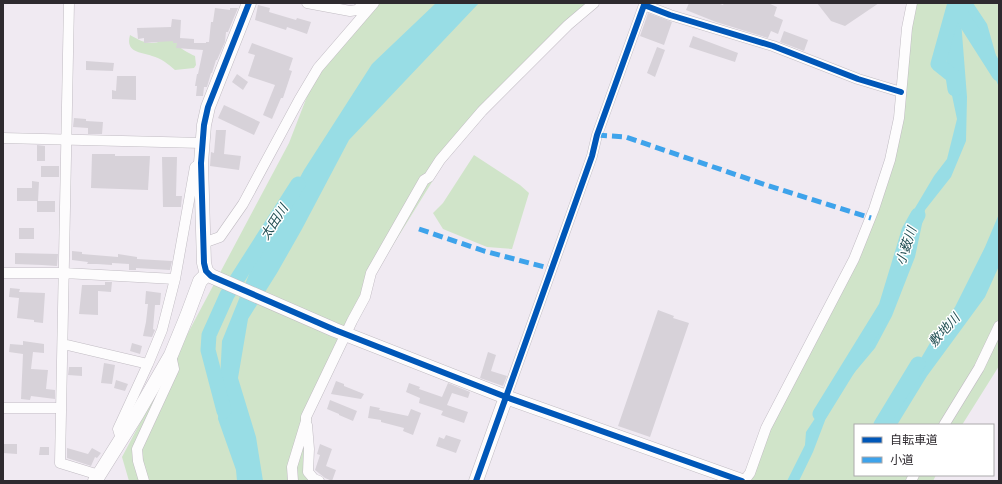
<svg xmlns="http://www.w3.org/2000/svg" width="1002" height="484" font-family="'IBM Plex Serif','Noto Sans JP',serif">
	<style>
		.green { fill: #d0e4c9 }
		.water { fill: #98dde5 }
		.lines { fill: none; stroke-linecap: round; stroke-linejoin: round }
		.river { stroke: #98dde5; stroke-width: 15 }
		.building { fill: #d7d2d9 }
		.street-casing { stroke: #c1bcc3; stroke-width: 11 }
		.secondary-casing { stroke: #c1bcc3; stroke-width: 15 }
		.street { stroke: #fdfcfd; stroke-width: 10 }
		.secondary { stroke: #fdfcfd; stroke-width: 14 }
		.quiet { stroke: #3ea3eb; stroke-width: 5; stroke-dasharray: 10 5; stroke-linecap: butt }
		.cycleway-casing { stroke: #fff; stroke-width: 8 }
		.cycleway { stroke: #0057b8; stroke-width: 6 }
		.labels { text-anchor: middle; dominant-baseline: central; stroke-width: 3; stroke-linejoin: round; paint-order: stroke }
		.water-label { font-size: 13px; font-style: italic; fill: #245155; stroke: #fff }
	</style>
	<rect width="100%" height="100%" fill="#f0eaf2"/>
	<path class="green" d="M376 3H595L461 135 364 292 312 407 308 481H129L122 457 289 143 318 68Z
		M912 3H999V366L962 425H855V475H936L933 481H744L849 269 895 153Z
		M172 33C177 47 182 50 195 56L196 65 194 68 175 70C168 64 161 58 152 56 141 52 125 53 130 35 147 45 157 47 172 33Z
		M474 155 520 185 529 193 512 249 487 247 443 229 433 213 443 203Z"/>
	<path class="water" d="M436 3H479L349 140 302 229 277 273 248 319 238 378 256 437 263 481H237L236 470 218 419 222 341 254 262 304 170 372 64Z
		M949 3H973L987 24 999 66V87L984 54 977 32 960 8 967 97 966 141 951 177 925 210 915 257 892 316 875 348 834 397 813 452 799 481H787L805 445 806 432 868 338 895 284 915 208 934 176 947 159 957 119 946 67Z
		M999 214V266L985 297 927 376 897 425H882L930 343 955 307 985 247Z"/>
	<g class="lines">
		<path class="river" d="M955 5 999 74
			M955 89 953 76 938 64 955 3
			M224 411 208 350 209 335 227 295 298 184
			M820 414 886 307 909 231 918 215
			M881 425 918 364"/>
	</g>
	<path class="building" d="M689 3H717L723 5 724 3H768L777 7 774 16 783 20 778 34 771 31 768 38 716 22 686 10Z
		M817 3H879L845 26 831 21Z
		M258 5 270 8 269 12 296 20 297 18 311 22 307 34 287 27 286 30 255 20Z
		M215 8 230 10V8H238L228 32H226L225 42 217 60H216L212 73H211L207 87H204L203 96H196L197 86H195L197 74H198L203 50 176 48 177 43H173V41L144 43V38L138 39 137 28 171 27 172 19 181 20 180 38 194 39V43H206V42H209L211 22H213Z
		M648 13 672 22 664 45 640 36Z
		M784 31 808 40 804 51 780 42Z
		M693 36 738 53 735 62 689 47Z
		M252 43 293 58 289 70 292 71 283 98H281L272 119 263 115 275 85 248 76 255 55 248 53Z
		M657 47 665 50 655 77 647 73Z
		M86 61 114 63 113 71 86 70Z
		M237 74 248 82 243 90 232 82Z
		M117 76H136V100L112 99V90L116 91Z
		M224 105 260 122 254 135 218 118Z
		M74 118 86 119V121L103 122 102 134H88V128L73 127Z
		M216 130H226L224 154 241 156 239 170 210 166 211 152 214 153Z
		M37 145 45 146V161H37Z
		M92 154H115V156H150L148 190 91 188Z
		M162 157H177L176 196H182L181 207H163Z
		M41 166H59V177H41Z
		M32 181 39 182 38 201H55V212H37V201H17V188H32Z
		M19 228H34V239H19Z
		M72 251 82 252V254L118 257V254L137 257V259L172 261 170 270 136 268V270H129V264L112 263V265L97 264H87L88 262 72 260Z
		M15 253 58 254 57 266 42 265 15 264Z
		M105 282H112L111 292 98 291V315L79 314 82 285H105Z
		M10 288 20 289 19 292 45 293 43 323 34 322V320L17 318 19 298 9 297Z
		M146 291 161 293 160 305H155L153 329 155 330 152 337 143 336 146 322 148 304H145Z
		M658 310 674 316 673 318 689 323 650 437 618 426Z
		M23 341 44 344V353L33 352 31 369 48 370 46 389 55 390V399L31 396 30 400 21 399 23 354 9 352 10 344 23 345Z
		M132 343 142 346 140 354 130 351Z
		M488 352 496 355 491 371 507 376 503 386 480 378Z
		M104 363 115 365 112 384 101 383Z
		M69 367H82V376L68 375Z
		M116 380 128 384 125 391 114 388Z
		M336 381 344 384V386L364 394 361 399 331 394Z
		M409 383 420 387 419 389 442 397 448 383 470 392 468 398 452 393 447 405 468 412 464 423 441 415 443 411 419 403 420 398 406 392Z
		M330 400 357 411 353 421 339 415V414L327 409Z
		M370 406 380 408 379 410 408 416 411 409 421 413 413 435 403 431 404 428 381 422V420L368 418Z
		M446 435 461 440 456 453 436 446 439 437 444 439Z
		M3 444H17V454L3 453Z
		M320 444 332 449 326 466 336 470 332 481 325 478 315 470 320 455 317 454Z
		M40 447H49V455H39Z
		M67 448 88 454 92 448 101 453 97 458 95 457 91 466 67 458Z"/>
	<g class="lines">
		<defs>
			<path id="street" d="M69 3 60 463 99 475
				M307 3 350 11 357 10 364 3
				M3 138 202 143
				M203 243 220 237 243 204 299 100 318 68 374 3
				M3 273H64L175 279
				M63 344 148 364
				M506 397 592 156 597 135 644 5 670 15 773 46 858 79 901 92
				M3 408H61
				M307 425 309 449 308 472 314 479 319 481
				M944 425 979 368 999 326
				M121 439 118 429 148 364 162 330 175 279 195 167 201 163
				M144 481 138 461 137 449 174 369 171 355
				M293 481 292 467 306 421V417L352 321 365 297 371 273 424 180 429 177 440 160 482 111 568 25 594 3
				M744 481 750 473 766 428 854 259 874 209 890 160 899 118 907 28 912 3
				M911 481 914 475"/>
			<path id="secondary" d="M249 3 208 107 204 125 201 163 204 263 206 271 211 276 335 330 506 397 742 481
				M95 481 137 414 171 355 187 316 200 281 208 273
				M476 481 506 397"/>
		</defs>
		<use href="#street" class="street-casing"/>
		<use href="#secondary" class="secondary-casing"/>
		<use href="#street" class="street"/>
		<use href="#secondary" class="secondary"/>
		<path class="quiet" d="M597 135 626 137 766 185 871 218
			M419 229 484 251 552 269"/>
		<defs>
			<path id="cycleway" d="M249 3 208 107 204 125 201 163 204 263 206 271 211 276 335 330 506 397 742 481
				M476 481 592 156 597 135 644 5 670 15 773 46 858 79 901 92"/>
		</defs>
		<use href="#cycleway" class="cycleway-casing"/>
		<use href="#cycleway" class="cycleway"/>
	</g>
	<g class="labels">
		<g class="water-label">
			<text transform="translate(274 222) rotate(-57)">太田川</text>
			<text transform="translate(906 246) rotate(-71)">小薮川</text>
			<text transform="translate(944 330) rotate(-48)">敷地川</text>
		</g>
	</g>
	<rect width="1002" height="484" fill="none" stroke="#2e2a2f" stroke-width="8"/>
	<rect x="854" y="424" width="140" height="52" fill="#ffffff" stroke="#abaaac"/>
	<rect x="862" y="437" width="20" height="6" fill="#0057b8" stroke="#abaaac"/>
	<text x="890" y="444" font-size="12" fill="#2e2a2f">自転車道</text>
	<rect x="862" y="457" width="20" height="6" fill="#3ea3eb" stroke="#abaaac"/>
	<text x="890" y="464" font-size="12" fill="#2e2a2f">小道</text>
</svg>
